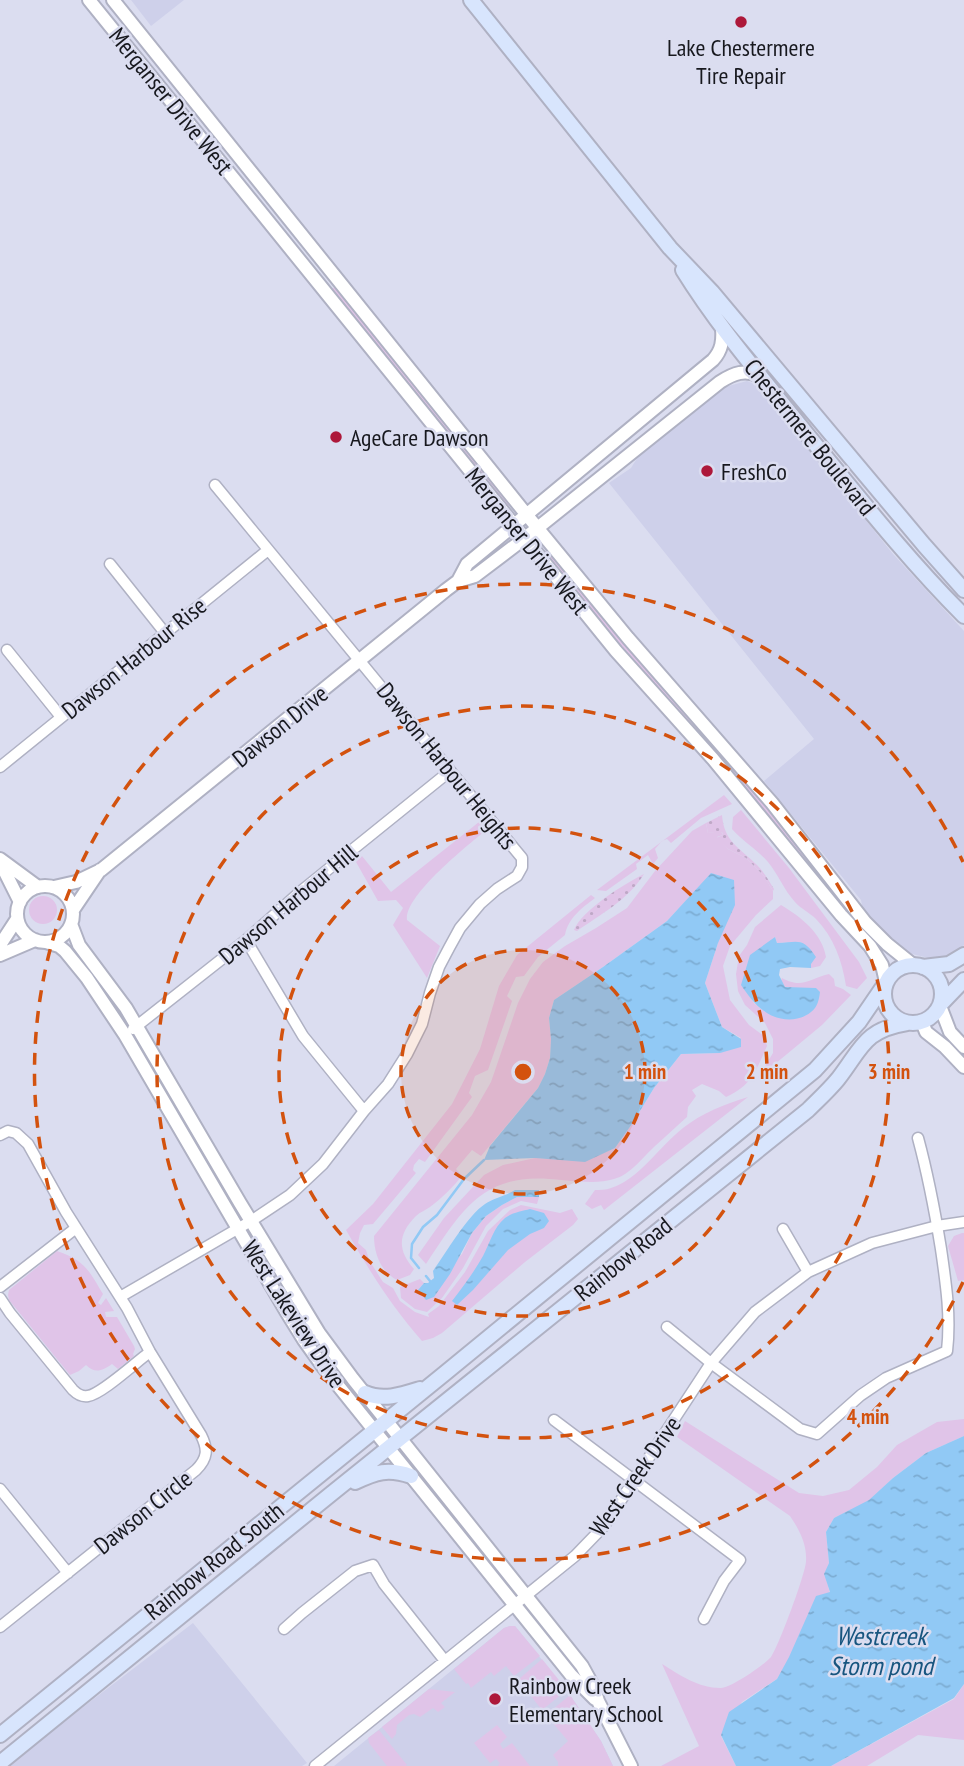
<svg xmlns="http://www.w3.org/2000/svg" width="964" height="1766" font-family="'PT Sans Narrow',sans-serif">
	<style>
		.built { fill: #ced0ea }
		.green { fill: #e0c4e8 }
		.garden { fill: url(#garden-dots) }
		.water { fill: url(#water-ripples) }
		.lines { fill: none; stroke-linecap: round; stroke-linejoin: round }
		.stream { stroke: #91c9f5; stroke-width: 2.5 }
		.minor-casing { stroke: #afb1c3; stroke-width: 13 }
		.tertiary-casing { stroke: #afb1c3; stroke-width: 16 }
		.secondary-casing { stroke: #afb1c3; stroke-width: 18 }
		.minor { stroke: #fff; stroke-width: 10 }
		.tertiary { stroke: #fff; stroke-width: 12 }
		.secondary { stroke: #d8e5fd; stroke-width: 14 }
		.ring { fill: none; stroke: #d3520e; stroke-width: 3.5; stroke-dasharray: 12 9 }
		.poi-dot { fill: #ad183a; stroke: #dbddf0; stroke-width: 2.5 }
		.labels { text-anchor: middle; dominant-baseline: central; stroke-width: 5; stroke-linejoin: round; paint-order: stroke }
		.poi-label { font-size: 24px; fill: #17181e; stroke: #dbddf0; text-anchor: start }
		.street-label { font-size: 24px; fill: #17181e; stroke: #dbddf0 }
		.water-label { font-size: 26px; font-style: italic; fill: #17557f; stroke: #dbddf0 }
		.centre { fill: #d3520e; stroke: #dbddf0; stroke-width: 3.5 }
		.ring-label { font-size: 21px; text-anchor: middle; font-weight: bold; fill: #d3520e; stroke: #dbddf0; stroke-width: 5; stroke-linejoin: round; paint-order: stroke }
	</style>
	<defs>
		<pattern id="garden-dots" width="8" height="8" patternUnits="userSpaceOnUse" patternTransform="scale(1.75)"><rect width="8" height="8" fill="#e0c4e8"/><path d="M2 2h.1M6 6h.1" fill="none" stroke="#bfa8c7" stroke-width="1.8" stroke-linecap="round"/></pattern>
		<pattern id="water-ripples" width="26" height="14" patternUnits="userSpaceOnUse" patternTransform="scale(1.75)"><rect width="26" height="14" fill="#91c9f5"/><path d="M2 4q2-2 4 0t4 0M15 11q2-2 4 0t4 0" fill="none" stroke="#7cacd2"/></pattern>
	</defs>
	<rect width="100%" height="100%" fill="#dbddf0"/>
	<path class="built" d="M131 0H184L151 26Z
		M747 381 757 385 893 554 964 631V945L956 953 942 958 933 959 908 953 896 945 864 916 861 900 764 781 814 739 609 483 631 468 641 452 721 388Z
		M193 1623 307 1763 302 1766H6Z
		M510 1626H515L570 1695 601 1741 613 1766H334L504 1628Z"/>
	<path class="green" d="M335 287 511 504 508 506 332 289Z
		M548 549 742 777 822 874 818 877 739 779 620 644 545 552Z
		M724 795 732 804 701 818 671 843 667 839 662 841 655 849 658 858 653 864 648 855 636 864 637 869 606 891 597 890Z
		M741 810 789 868 859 962 867 978 857 989 846 986C842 960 834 938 816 919 809 912 801 909 795 902 784 890 778 874 768 862 757 849 743 842 732 829L733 817Z
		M479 822 485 831C467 846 404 896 407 920L440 946 427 978 393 925 403 908 396 900 378 901 356 862 362 856 391 892Z
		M706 823 708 833 721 831 723 835 717 837 728 849 746 858 764 876 773 891V899L756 915 730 946 723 966 730 1000 749 1025 764 1036 767 1046C755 1072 753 1084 726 1097L719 1091 702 1084 692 1090 696 1096 688 1107 687 1117C676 1127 666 1136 655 1146 643 1157 630 1175 614 1179 596 1185 568 1180 549 1179 481 1174 460 1213 426 1264L418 1255 444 1218 484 1175 503 1165 535 1158 585 1161 615 1148 632 1124 654 1088 681 1054 720 1053 741 1038 722 1027 705 983 718 943 711 874 667 921 603 967 554 1000 549 1018 551 1039 550 1058 545 1074 538 1088 481 1156 472 1150 456 1169 462 1176C453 1187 442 1198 430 1207 426 1210 420 1212 416 1216 398 1234 397 1250 414 1269L410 1275 397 1280C381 1272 374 1254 374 1236L472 1115 491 1082 518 1003 530 979 543 962 565 946 596 928 627 908 655 871 692 831Z
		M591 895 595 898C582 908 568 918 565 935L538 957 524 976 516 977 507 996 512 1001 488 1070 475 1076 469 1093 472 1097 425 1162 419 1159 414 1165 413 1170 416 1173 373 1224 364 1225 360 1233 358 1243 366 1250 369 1260 383 1282 393 1288 400 1301 415 1312 429 1317 428 1314 439 1306 465 1272 488 1231 510 1210 521 1205 560 1213 572 1209 578 1219 573 1225 525 1262 442 1333 433 1338 422 1341C392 1307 368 1269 346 1230L373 1204 452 1104 480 1049 499 986 517 955Z
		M29 910a14 14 0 1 1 28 0a14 14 0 1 1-28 0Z
		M781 905C801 917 822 933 826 957L820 966 811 968V964L801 942 777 943 775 937 745 974 742 985 754 1003 765 1012 798 989 785 987 781 981 782 978C802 989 809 979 829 974L834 979 835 986 843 989 851 995 822 1025 758 1078 773 1053V1039L765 1023 745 1005 738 991 736 974 739 956 747 945 755 927Z
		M748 1097 604 1210 601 1205 592 1209 585 1204 595 1190C600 1190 606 1190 611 1188 637 1181 661 1145 683 1128 702 1113 725 1104 748 1097Z
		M517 1197H539L537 1204 521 1201 503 1209 486 1226 463 1268 442 1298 427 1312 415 1309 401 1298 400 1287 420 1279 424 1283 418 1290 421 1296 462 1254 472 1233 486 1216 502 1205Z
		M962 1233H964V1280L958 1281 948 1246 954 1236Z
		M57 1251C85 1261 88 1269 103 1294L98 1303 101 1305 106 1298 114 1311 105 1312 106 1317H117L134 1346 135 1349 133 1354 134 1356 118 1369 112 1364C102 1371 95 1374 86 1365L79 1371 70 1375 9 1300 8 1295 9 1290Z
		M964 1419V1436L926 1453 893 1478 869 1501 834 1518 826 1532 829 1563 825 1575 830 1593 777 1679 742 1702 721 1736 736 1766H661L699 1746 662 1664C680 1675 698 1688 721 1688 731 1688 764 1665 771 1657 778 1648 806 1573 806 1561 807 1544 799 1529 790 1516L677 1437 685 1421 799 1493 823 1496 849 1490 877 1467 897 1445 937 1422Z
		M510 1626H515L540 1656 514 1676 506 1666 494 1676 491 1672 471 1688 468 1683 466 1684 454 1669 504 1628Z
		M542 1659 567 1690 542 1710 518 1680Z
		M964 1684V1740L918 1735 867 1766H831L954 1699Z
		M429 1689 455 1692 441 1703 445 1707 438 1712 433 1708 420 1717 414 1714 409 1715 397 1725 396 1734 392 1739 382 1727Z
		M570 1695 601 1741 613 1766H558V1762L553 1755 568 1741 546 1715Z
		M497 1725 507 1737 500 1744 503 1749 512 1743 530 1766H498L500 1763 496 1759 490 1763 474 1743Z
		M379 1730 407 1765 405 1766H387L369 1743 368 1738Z"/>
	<path class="garden" d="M722 815C724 842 740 848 757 865 764 872 769 881 774 889L773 891 764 876 746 858 728 849 716 838 723 835 722 832 708 833 706 823Z
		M644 874C628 900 601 914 577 931L574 930C582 910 624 884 644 874Z"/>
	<path class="water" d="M711 873 734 880 735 905 718 943 705 983 722 1027 741 1039V1047L720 1053 681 1054 654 1088 632 1124 615 1148 585 1162 535 1158 484 1160 490 1146 538 1088 545 1074 550 1058 551 1039 549 1018 554 1000 603 967 667 921Z
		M775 937 777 943C799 942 803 937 816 957L811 964V968L790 967 780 969 779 975 785 987 816 988 820 992C819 999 818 1007 811 1012 798 1023 777 1021 764 1011 754 1004 748 995 741 985L750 955Z
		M515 1190H539V1197H517L502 1205 486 1216 472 1233 450 1274 434 1297 426 1300 418 1290 424 1283H428L434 1278 433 1271C445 1254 468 1215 485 1204 494 1198 506 1196 515 1190Z
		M530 1209 544 1213 549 1221 544 1228 530 1234 508 1250 473 1290 457 1305 452 1301C463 1287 474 1272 483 1256 490 1243 493 1228 505 1218 511 1213 522 1211 530 1209Z
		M964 1436V1684L954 1698 831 1766H736L721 1735 729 1712 777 1679 789 1657 816 1596 830 1592 824 1574 829 1563 826 1532 834 1518 869 1500 893 1478 926 1453Z"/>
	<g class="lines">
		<path class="stream" d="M419 1268 411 1258 412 1244 423 1227 437 1215 464 1179 484 1160
			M426 1276 430 1281"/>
		<defs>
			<path id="minor" d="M110 564 165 633
				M7 650 61 717
				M0 767 268 550
				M246 940 303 1036 364 1111
				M133 1029 246 940 300 892 450 771
				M0 1135 8 1131 16 1133 28 1144 66 1212 127 1308 150 1352 201 1435C208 1449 208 1458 196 1470L0 1627
				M783 1229 808 1272
				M0 1287 76 1228
				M120 1297 251 1221 290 1195 323 1164 364 1111 388 1084 407 1054 422 1024 430 993 439 967 449 948 460 928 480 904 497 889 517 876 522 867V858L517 852 215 485
				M0 1298 10 1313 73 1390C77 1394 82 1397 88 1396 102 1394 137 1361 150 1352
				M667 1327 711 1363 800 1429 817 1434 861 1395 886 1378 947 1351C951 1316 946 1284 941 1249 935 1212 928 1175 918 1138
				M554 1420 740 1560 724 1581 704 1619
				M0 1489 68 1573
				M284 1629 302 1613 355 1571 373 1565 384 1584 445 1661
				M315 1766 575 1556 604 1526 711 1363 755 1312 808 1272 872 1243 937 1226 964 1222"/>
			<path id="tertiary" d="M89 0 616 651 713 759 841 915 870 946 882 965 886 982
				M113 0 526 514 628 638 772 803 865 922 887 944 913 965
				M458 581 467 564 713 360C722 350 723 341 722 327
				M0 859 38 887
				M0 862 20 902
				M17 914a28 28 0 1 1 56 0a28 28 0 1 1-56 0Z
				M54 887 76 882 101 870 446 590 458 581 475 576 525 538 720 382C734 373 745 369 760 376
				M73 910 100 870
				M71 924 79 945 126 1008 240 1203 319 1333 353 1379 582 1666 593 1686 598 1701 631 1766
				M46 942 59 946 65 951 87 978 125 1035 286 1311 304 1340 324 1368 571 1675 595 1699
				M0 945 17 919
				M0 955 35 940
				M940 1006 950 1032 964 1047
				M922 1022 926 1032 945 1047 964 1067"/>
			<path id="secondary" d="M471 0 670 248 712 292 924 545 964 590
				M683 270C719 328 764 380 806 433 857 495 907 559 964 616
				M884 994a29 29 0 1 1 58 0a29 29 0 1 1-58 0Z
				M923 967 949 964 964 955
				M940 1005 964 980
				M365 1393C383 1401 401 1395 420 1389
				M355 1482C376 1472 388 1468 411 1476
				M0 1735 444 1374 815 1070 859 1022 885 984
				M0 1763 331 1494 808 1110C818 1100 829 1090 838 1079 862 1048 864 1030 907 1023"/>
		</defs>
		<use href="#minor" class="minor-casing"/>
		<use href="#tertiary" class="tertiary-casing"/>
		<use href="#secondary" class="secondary-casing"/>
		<use href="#minor" class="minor"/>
		<use href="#tertiary" class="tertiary"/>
		<use href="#secondary" class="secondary"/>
	</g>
	<circle cx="523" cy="1072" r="122" fill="#d3520e" fill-opacity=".12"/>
	<g class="ring">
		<circle cx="523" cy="1072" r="122"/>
		<circle cx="523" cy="1072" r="244"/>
		<circle cx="523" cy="1072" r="366"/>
		<path d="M963 1282A488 488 0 1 1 963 862"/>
	</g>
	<g class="poi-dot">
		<circle cx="741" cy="22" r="7"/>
		<circle cx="336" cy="437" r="7"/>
		<circle cx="707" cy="471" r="7"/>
		<circle cx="495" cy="1699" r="7"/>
	</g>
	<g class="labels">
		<g class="poi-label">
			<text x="741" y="47" text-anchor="middle">Lake Chestermere<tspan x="741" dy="28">Tire Repair</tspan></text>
			<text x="350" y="437">AgeCare Dawson</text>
			<text x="721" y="471">FreshCo</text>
			<text x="509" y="1685">Rainbow Creek<tspan x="509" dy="28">Elementary School</tspan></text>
		</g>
		<g class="street-label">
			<text transform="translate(171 101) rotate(51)">Merganser Drive West</text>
			<text transform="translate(810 437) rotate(51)">Chestermere Boulevard</text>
			<text transform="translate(527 541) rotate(51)">Merganser Drive West</text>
			<text transform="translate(134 658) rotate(-39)">Dawson Harbour Rise</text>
			<text transform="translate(280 726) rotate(-39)">Dawson Drive</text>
			<text transform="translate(447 766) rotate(51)">Dawson Harbour Heights</text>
			<text transform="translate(288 904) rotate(-40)">Dawson Harbour Hill</text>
			<text transform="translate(623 1259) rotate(-39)">Rainbow Road</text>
			<text transform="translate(294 1314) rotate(57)">West Lakeview Drive</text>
			<text transform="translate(635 1476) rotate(-55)">West Creek Drive</text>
			<text transform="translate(143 1512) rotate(-39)">Dawson Circle</text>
			<text transform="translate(214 1561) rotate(-39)">Rainbow Road South</text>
		</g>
		<g class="water-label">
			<text x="881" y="1635">Westcreek<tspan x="881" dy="30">Storm pond</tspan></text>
		</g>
	</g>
	<circle cx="523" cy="1072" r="10" class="centre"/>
	<g class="ring-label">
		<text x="645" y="1079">1 min</text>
		<text x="767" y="1079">2 min</text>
		<text x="889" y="1079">3 min</text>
		<text x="868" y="1424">4 min</text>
	</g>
</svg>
